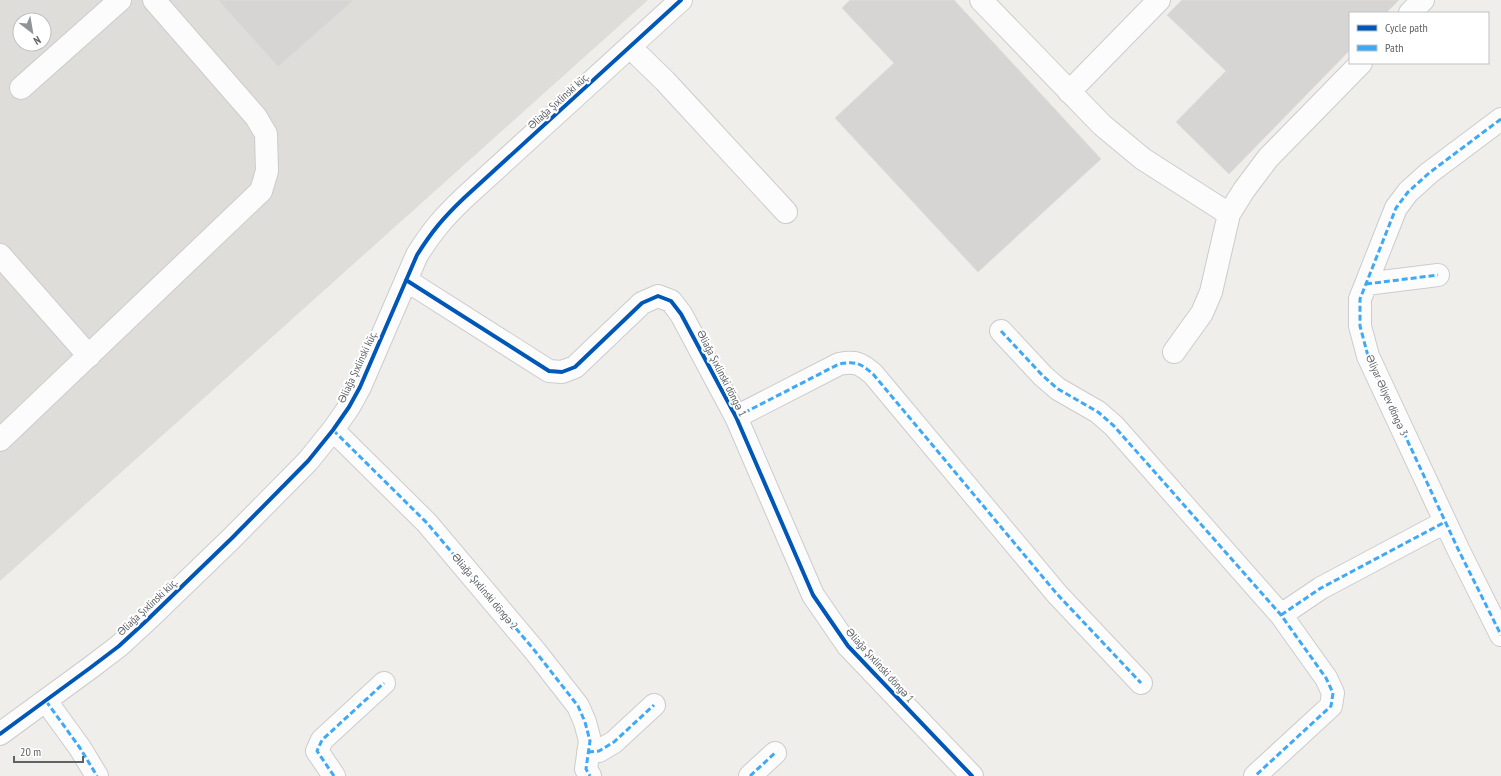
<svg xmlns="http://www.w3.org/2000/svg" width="1501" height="776" font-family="'PT Sans Narrow',sans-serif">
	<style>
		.industrial { fill: #dfddda; fill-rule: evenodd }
		.building { fill: #d6d5d3; stroke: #deddd9 }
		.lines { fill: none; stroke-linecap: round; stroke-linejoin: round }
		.minor-casing { stroke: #cbcccc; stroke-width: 24 }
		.minor { stroke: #fdfcfc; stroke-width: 22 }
		.quiet { stroke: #3fa9f5; stroke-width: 3; stroke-dasharray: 6 3; stroke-linecap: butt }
		.cycleway-casing { stroke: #fff; stroke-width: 6 }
		.cycleway { stroke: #0057b8; stroke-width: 4 }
		.labels { text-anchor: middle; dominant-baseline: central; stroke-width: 4; stroke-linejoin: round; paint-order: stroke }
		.street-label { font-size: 11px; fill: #5f6368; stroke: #fff }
	</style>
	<rect width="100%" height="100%" fill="#efeeea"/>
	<path class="industrial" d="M0 0H648L0 581ZM20 20H44V44H20Z"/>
	<path class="building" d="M218 0H354L278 67Z
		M850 0H954L1101 159 978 272 835 118 894 63 842 8Z
		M1182 0H1399L1386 13H1350V50L1229 174 1176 122 1226 71 1167 15Z"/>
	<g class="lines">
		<defs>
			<path id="minor" d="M981 0 1102 125 1143 159 1229 214
				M1410 13 1423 0
				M630 47 665 81 786 212
				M21 88 120 0
				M1069 92 1159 0
				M1501 119 1429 173 1408 192 1396 208 1360 299V326L1368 356 1458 549 1501 635
				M0 255 89 356
				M406 280 549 371 562 372 575 367 642 303 658 296 671 301 681 314 736 417 813 595 848 646 972 776
				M1366 284 1438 275
				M1001 331 1043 376 1058 389 1098 412 1114 426 1281 615 1326 678 1333 693 1331 706 1255 776
				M1174 352 1202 313 1211 292 1229 214 1244 190 1268 158 1361 63
				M736 417 839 364C856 361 860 363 873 374L1057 594 1141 683
				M333 430 427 523 535 651 578 706 585 722 590 741 586 769 590 776
				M0 440 261 191 267 171 266 134 256 117 154 0
				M1281 615 1321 588 1445 522
				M46 701 80 748 97 776
				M0 734 90 668 119 646 144 623 232 538 308 461 333 430 349 407 360 387 417 255C432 231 444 217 464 198L681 0
				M588 752 599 751 614 742 654 705
				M334 776 317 751 322 740 384 683
				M750 776 775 753"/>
		</defs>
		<use href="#minor" class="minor-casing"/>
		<use href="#minor" class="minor"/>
		<path class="quiet" d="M1501 119 1429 173 1408 192 1396 208 1360 299V326L1368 356 1458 549 1501 635
			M1366 284 1438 275
			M1001 331 1043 376 1058 389 1098 412 1114 426 1281 615 1326 678 1333 693 1331 706 1255 776
			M736 417 839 364C856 361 860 363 873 374L1057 594 1141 683
			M333 430 427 523 535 651 578 706 585 722 590 741 586 769 590 776
			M1281 615 1321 588 1445 522
			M46 701 80 748 97 776
			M588 752 599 751 614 742 654 705
			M334 776 317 751 322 740 384 683
			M750 776 775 753"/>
		<defs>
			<path id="cycleway" d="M406 280 549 371 562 372 575 367 642 303 658 296 671 301 681 314 736 417 813 595 848 646 972 776
				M0 734 90 668 119 646 144 623 232 538 308 461 333 430 349 407 360 387 417 255C432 231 444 217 464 198L681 0"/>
		</defs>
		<use href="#cycleway" class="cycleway-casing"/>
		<use href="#cycleway" class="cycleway"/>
	</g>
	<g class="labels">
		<g class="street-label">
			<text transform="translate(558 101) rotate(-42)">Əliağa Şıxlinski küç.</text>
			<text transform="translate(357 367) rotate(-65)">Əliağa Şıxlinski küç.</text>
			<text transform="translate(722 373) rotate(63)">Əliağa Şıxlinski döngə 1</text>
			<text transform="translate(1387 395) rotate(66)">Əliyar Əliyev döngə 3</text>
			<text transform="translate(485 591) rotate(50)">Əliağa Şıxlinski döngə 2</text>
			<text transform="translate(147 607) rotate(-43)">Əliağa Şıxlinski küç.</text>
			<text transform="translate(880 665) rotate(48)">Əliağa Şıxlinski döngə 1</text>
		</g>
	</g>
	<rect x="1349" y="12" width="140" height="52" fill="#ffffff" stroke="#bfc1c3"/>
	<rect x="1357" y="25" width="20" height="6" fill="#0057b8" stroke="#bfc1c3"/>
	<text x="1385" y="32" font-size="12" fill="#5f6368">Cycle path</text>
	<rect x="1357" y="45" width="20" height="6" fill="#3fa9f5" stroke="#bfc1c3"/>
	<text x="1385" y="52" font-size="12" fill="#5f6368">Path</text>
	<g transform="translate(32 32) rotate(149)"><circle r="19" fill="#ffffff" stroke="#bfc1c3"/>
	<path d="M0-3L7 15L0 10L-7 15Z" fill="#919496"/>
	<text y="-6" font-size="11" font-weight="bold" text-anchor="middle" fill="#5f6368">N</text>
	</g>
	<path d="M14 756v6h69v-6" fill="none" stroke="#5f6368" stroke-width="2"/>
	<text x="20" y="756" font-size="12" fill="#5f6368" stroke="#ffffff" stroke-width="3" paint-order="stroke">20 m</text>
</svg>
